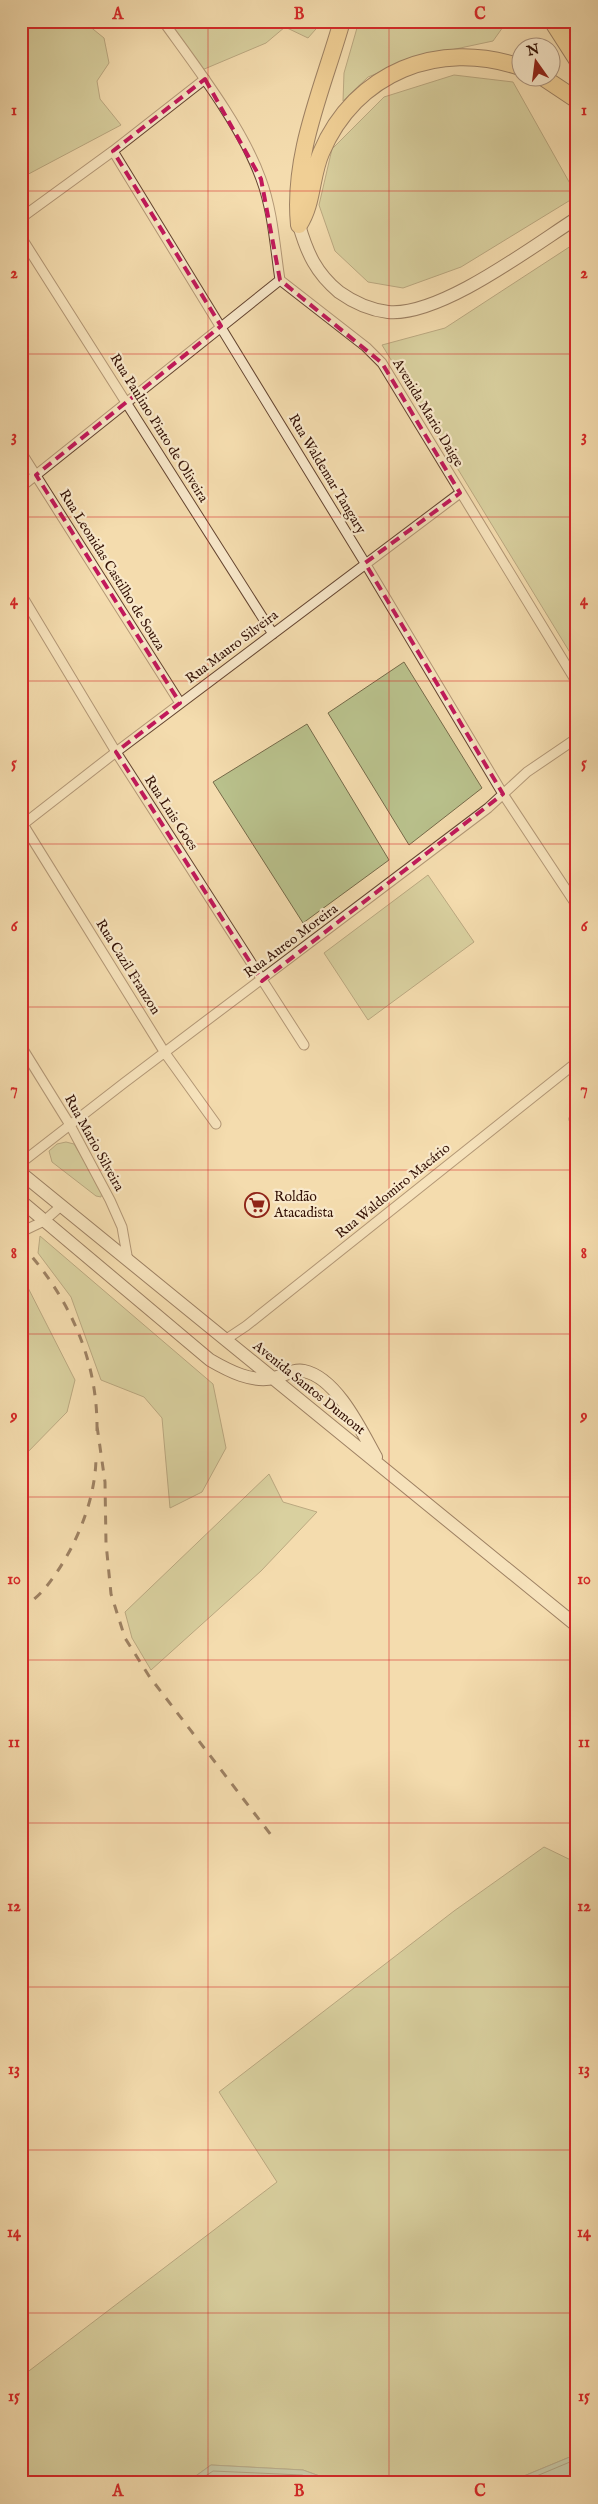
<svg xmlns="http://www.w3.org/2000/svg" width="598" height="2504" font-family="'IM FELL English',serif">
<style>
.green{fill:#b9c18c;stroke:#766a49}
.water{fill:#9cbcaa;stroke:#727868}
.lines{fill:none;stroke-linecap:round;stroke-linejoin:round}
.shore{stroke:#686758;stroke-width:1}
.minor-casing{stroke:#644430;stroke-width:11}
.secondary-casing{stroke:#341206;stroke-width:14}
.motorway-casing{stroke:#341206;stroke-width:18}
.minor{stroke:#f8e8ca;stroke-width:9}
.secondary{stroke:#f8e8ca;stroke-width:12}
.motorway{stroke:#eabe77;stroke-width:16}
.rail{stroke:#341206;stroke-width:3;stroke-dasharray:9 9;stroke-linecap:butt}
.marked{fill:none;stroke:#c2185b;stroke-width:4;stroke-dasharray:10 6;stroke-linejoin:round}
.grid{fill:none;stroke:#d62828;stroke-width:1;stroke-opacity:0.55}
.labels{text-anchor:middle;dominant-baseline:central;stroke-width:4.5;stroke-linejoin:round;paint-order:stroke}
.street-label{font-size:14px;fill:#341206;stroke:#f8e8ca}
.poi-label{font-size:14px;fill:#341206;stroke:#f8e8ca;text-anchor:start}
.neatline{fill:none;stroke:#d62828;stroke-width:2}
.grid-label{font-size:16px;text-anchor:middle;font-weight:bold;fill:#d62828}
</style>
<rect width="100%" height="100%" fill="#f4dcae"/>
<filter id="stains"><feTurbulence type="fractalNoise" baseFrequency=".004" numOctaves="4"/><feColorMatrix values="0 0 0 0 .2 0 0 0 0 .09 0 0 0 0 .02 0 0 0 .5 -.17"/></filter>
<radialGradient id="worn" r=".72"><stop offset=".6" stop-color="#630" stop-opacity="0"/><stop offset="1" stop-color="#630" stop-opacity=".3"/></radialGradient>
<!-- green -->
<path class="green" d="M32 21H83L104 38 109 63 97 81 100 99 121 125 21 178V29Z
M166 21H323L308 38 285 27 266 43 202 70Z
M359 21H499L503 27 493 41 418 57 368 77 343 101 344 73Z
M454 75 513 82 577 196 461 267 403 288 368 282 335 251 319 205 332 149 384 97Z
M577 242V664L382 345 445 328Z
M404 662 482 788 409 845 328 713Z
M307 724 389 860 303 923 213 782Z
M428 875 474 942 368 1020 324 953Z
M66 1142 74 1144 102 1191 101 1197 96 1196 52 1162 49 1151 57 1144Z
M40 1236 213 1384 226 1448 202 1492 170 1508 162 1418 144 1397 101 1380 71 1297 38 1253Z
M21 1274 75 1380 67 1412 21 1459Z
M269 1474 283 1502 317 1512 261 1571 151 1670 132 1638 125 1612Z
M544 1847 577 1863V2454L507 2483H339L303 2470 211 2465 186 2483H21V2377L277 2182 219 2092 454 1911Z"/>
<!-- water -->
<path class="water" d="M577 2454V2483H507Z
M211 2465 303 2470 339 2483H186Z"/>
<g class="lines">
<!-- shore -->
<path class="shore" d="M195 2483 213 2471 302 2475 324 2483
M206 2483 215 2477 304 2483
M520 2483 577 2459"/>
<defs>
<path id="minor" d="M163 21C196 67 242 126 261 179 273 211 275 247 280 280L366 347 382 363 577 683
M113 151 365 563 503 794 577 906
M21 218 113 151 205 79
M21 237 273 634
M21 452 180 703
M21 487 280 280
M21 594 116 752 304 1045
M21 821 165 1053 216 1124
M21 826 116 752 460 493
M21 1046 70 1125 110 1200 122 1227 128 1261
M574 1119 577 1123
M21 1163 124 1083 488 808 527 772 577 738
M21 1232 44 1221 61 1206
M225 1340 246 1326 577 1062"/>
<path id="secondary" d="M299 225C307 253 316 273 339 292 353 302 371 310 388 312 440 317 533 246 577 218
M21 1173 577 1626
M21 1201 210 1360C229 1371 252 1383 274 1378 284 1375 294 1369 304 1371 337 1378 361 1430 376 1457"/>
<path id="motorway" d="M552 21 577 60
M570 21 577 32
M544 78 577 100
M299 225C313 204 311 176 321 153 355 72 439 39 520 67
M299 225C292 155 323 88 342 21"/>
</defs>
<!-- minor casing -->
<use href="#minor" class="minor-casing"/>
<!-- secondary casing -->
<use href="#secondary" class="secondary-casing"/>
<!-- motorway casing -->
<use href="#motorway" class="motorway-casing"/>
<!-- minor -->
<use href="#minor" class="minor"/>
<!-- secondary -->
<use href="#secondary" class="secondary"/>
<!-- motorway -->
<use href="#motorway" class="motorway"/>
<!-- rail -->
<path class="rail" d="M21 1244C69 1297 98 1359 97 1431
M97 1426 105 1482 106 1543 111 1594 125 1638 149 1676 271 1835
M21 1611C29 1603 39 1596 46 1587 74 1552 95 1503 96 1459"/>
</g>
<!-- marked area -->
<path d="M0 0H598V2504H0ZM205 79 261 179 280 280 382 363 460 493 365 563 503 794 262 981 116 752 180 703 36 475 221 326 113 151Z" fill="#f4dcae" fill-opacity=".55" fill-rule="evenodd"/>
<path class="marked" d="M205 79 261 179 280 280 382 363 460 493 365 563 503 794 262 981 116 752 180 703 36 475 221 326 113 151Z"/>
<!-- grid -->
<path class="grid" d="M208 21V2483M389 21V2483M21 191H577M21 354H577M21 517H577M21 681H577M21 844H577M21 1007H577M21 1170H577M21 1334H577M21 1497H577M21 1660H577M21 1823H577M21 1987H577M21 2150H577M21 2313H577"/>
<!-- icons -->
<defs>
<symbol id="supermarket-ring" viewBox="-11 -11 22 22"><circle r="9.5" fill="#f8e8ca" stroke="#8f2418" stroke-width="1.5"/><path d="M-6-5.5h2.5l.6 2H6L4.5 2H-2.5L-4.4-4H-6ZM-1.5 3.2a1.3 1.3 0 1 0 .1 0ZM3 3.2a1.3 1.3 0 1 0 .1 0Z" fill="#8f2418"/></symbol>
</defs>
<g fill-rule="evenodd">
<use href="#supermarket-ring" x="243" y="1191" width="28" height="28"/>
</g>
<g class="labels">
<!-- street labels -->
<g class="street-label">
<text transform="translate(428 413) rotate(59)">Avenida Mario Daige</text>
<text transform="translate(159 428) rotate(58)">Rua Paulino Pinto de Oliveira</text>
<text transform="translate(327 474) rotate(59)">Rua Waldemar Tangary</text>
<text transform="translate(112 570) rotate(58)">Rua Leonidas Castilho de Souza</text>
<text transform="translate(232 647) rotate(-37)">Rua Mauro Silveira</text>
<text transform="translate(171 813) rotate(57)">Rua Luis Goes</text>
<text transform="translate(291 941) rotate(-37)">Rua Aureo Moreira</text>
<text transform="translate(128 967) rotate(58)">Rua Cazil Franzon</text>
<text transform="translate(94 1143) rotate(61)">Rua Mario Silveira</text>
<text transform="translate(393 1191) rotate(-39)">Rua Waldomiro Macário</text>
<text transform="translate(309 1388) rotate(39)">Avenida Santos Dumont</text>
</g>
<!-- poi labels -->
<g class="poi-label">
<text x="274" y="1197">Roldão<tspan x="274" dy="16">Atacadista</tspan></text>
</g>
</g>
<!-- margin -->
<rect width="598" height="2504" fill="none" stroke="#f4dcae" stroke-width="55"/>
<!-- north arrow -->
<g transform="translate(536 62) rotate(346)"><circle r="24" fill="#f8e8ca" stroke="#aa927c"/>
<path d="M0-4L9 19L0 12L-9 19Z" fill="#8f2418"/>
<text y="-8" font-size="14" font-weight="bold" text-anchor="middle" fill="#341206">N</text>
</g>
<rect x="28" y="28" width="542" height="2448" class="neatline"/>
<g class="grid-label">
<text x="118" y="19">A</text>
<text x="299" y="19">B</text>
<text x="480" y="19">C</text>
<text x="14" y="115">1</text>
<text x="584" y="115">1</text>
<text x="14" y="278">2</text>
<text x="584" y="278">2</text>
<text x="14" y="441">3</text>
<text x="584" y="441">3</text>
<text x="14" y="605">4</text>
<text x="584" y="605">4</text>
<text x="14" y="768">5</text>
<text x="584" y="768">5</text>
<text x="14" y="931">6</text>
<text x="584" y="931">6</text>
<text x="14" y="1094">7</text>
<text x="584" y="1094">7</text>
<text x="14" y="1258">8</text>
<text x="584" y="1258">8</text>
<text x="14" y="1421">9</text>
<text x="584" y="1421">9</text>
<text x="14" y="1584">10</text>
<text x="584" y="1584">10</text>
<text x="14" y="1747">11</text>
<text x="584" y="1747">11</text>
<text x="14" y="1911">12</text>
<text x="584" y="1911">12</text>
<text x="14" y="2074">13</text>
<text x="584" y="2074">13</text>
<text x="14" y="2237">14</text>
<text x="584" y="2237">14</text>
<text x="14" y="2401">15</text>
<text x="584" y="2401">15</text>
<text x="118" y="2496">A</text>
<text x="299" y="2496">B</text>
<text x="480" y="2496">C</text>
</g>
<rect width="100%" height="100%" filter="url(#stains)"/>
<rect width="100%" height="100%" fill="url(#worn)"/>
</svg>
